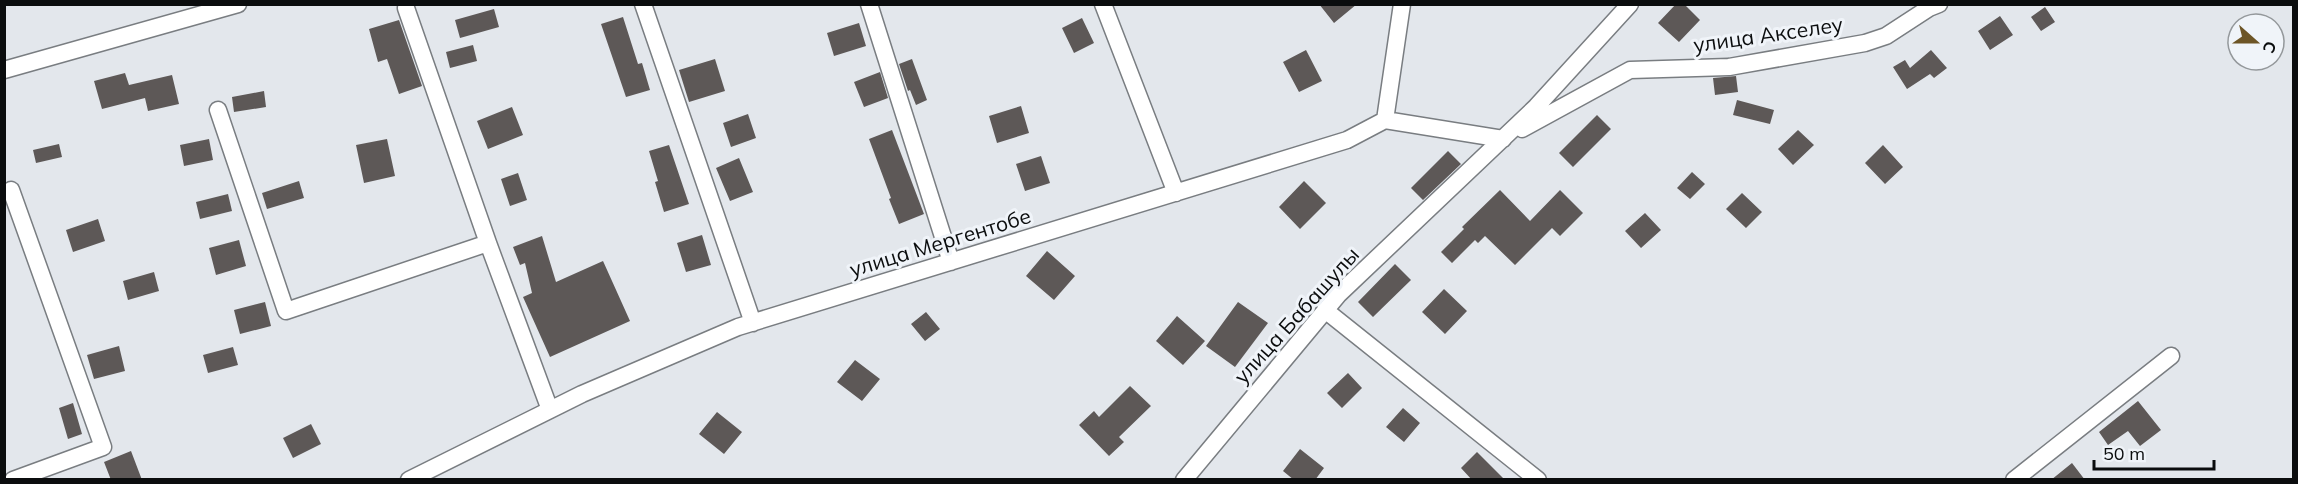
<svg xmlns="http://www.w3.org/2000/svg" width="2298" height="484" font-family="Mulish,sans-serif">
<style>
.building{fill:#5d5857}
.lines{fill:none;stroke-linecap:round;stroke-linejoin:round}
.minor-casing{stroke:#797d81;stroke-width:19}
.minor{stroke:#fff;stroke-width:16}
.labels{text-anchor:middle;dominant-baseline:central;stroke-width:6;stroke-linejoin:round;paint-order:stroke}
.street-label{font-size:21px;fill:#0b0d0e;stroke:#f0f4f9}
</style>
<rect width="100%" height="100%" fill="#e3e7ec"/>
<!-- building -->
<path class="building" d="M1319 4H1357L1334 23Z
M1676 4H1684L1700 20 1679 42 1658 23Z
M2045 7 2055 22 2041 31 2031 17Z
M494 9 499 27 460 38 455 20Z
M2000 16 2013 35 1990 50 1978 31Z
M623 17 638 64 642 63 650 90 626 97 601 24Z
M1082 18 1094 43 1074 53 1062 28Z
M399 20 422 86 399 94 387 59 378 62 369 29Z
M859 23 866 46 834 56 827 33Z
M473 45 477 61 450 68 446 52Z
M1306 50 1322 81 1299 92 1283 62Z
M1931 50 1947 68 1934 78 1930 74 1907 89 1893 67 1905 60 1910 68Z
M715 59 725 91 689 102 679 70Z
M912 59 927 100 916 105 910 90 908 91 899 64Z
M880 72 888 98 864 107 854 82Z
M125 73 129 85 172 75 179 104 148 111 145 98 102 109 94 81Z
M1736 76 1738 92 1715 95 1713 78Z
M264 91 266 107 234 112 232 97Z
M1737 100 1774 110 1770 124 1733 115Z
M1021 106 1029 133 997 143 989 116Z
M512 107 523 135 488 149 477 121Z
M748 114 756 138 731 147 723 123Z
M1597 115 1611 129 1573 167 1559 153Z
M892 130 924 214 899 224 889 199 891 198 869 139Z
M1798 130 1814 145 1793 165 1778 149Z
M209 139 213 160 184 166 180 145Z
M387 139 395 176 364 183 356 145Z
M59 144 62 157 36 163 33 150Z
M669 145 689 204 664 212 655 182 658 181 649 151Z
M1883 145 1903 167 1885 184 1865 163Z
M1448 151 1461 164 1423 200 1411 188Z
M1041 156 1050 183 1025 191 1016 164Z
M739 158 753 192 730 201 716 168Z
M1692 172 1705 184 1690 199 1677 188Z
M518 173 527 200 510 206 501 179Z
M299 181 304 198 267 209 262 193Z
M1304 181 1326 203 1300 229 1279 207Z
M1500 190 1530 221 1560 190 1583 213 1560 236 1552 228 1515 265 1485 236 1478 243 1475 240 1452 263 1441 252 1464 229 1462 227Z
M1742 193 1762 212 1746 228 1726 209Z
M228 194 232 211 200 219 196 202Z
M1645 213 1661 230 1641 248 1625 231Z
M98 219 105 241 73 252 66 230Z
M702 235 711 265 686 272 677 243Z
M542 236 556 282 603 261 630 321 550 357 523 297 532 293 525 263 520 265 513 247Z
M239 240 246 266 216 275 209 248Z
M1047 251 1075 276 1054 300 1026 276Z
M1395 264 1411 280 1373 317 1358 302Z
M154 272 159 291 128 300 123 281Z
M1444 289 1467 311 1445 334 1422 312Z
M265 302 271 326 240 334 234 310Z
M1238 302 1268 323 1235 367 1206 346Z
M926 312 940 329 925 341 911 324Z
M1177 316 1205 341 1183 365 1156 341Z
M119 346 125 371 94 379 87 355Z
M233 347 238 365 208 373 203 355Z
M855 360 880 379 862 401 837 382Z
M1348 373 1362 388 1342 408 1327 393Z
M1130 386 1151 406 1119 437 1124 442 1109 456 1079 425 1094 411 1099 417Z
M2138 401 2161 430 2140 446 2128 431 2108 445 2099 432Z
M73 403 82 434 68 439 59 408Z
M1403 408 1420 423 1404 442 1386 427Z
M717 412 742 432 724 454 699 434Z
M311 424 321 444 293 458 283 438Z
M1300 449 1324 468 1315 480H1294L1283 471Z
M131 451 142 480H111L104 462Z
M1477 452 1505 480H1472L1461 468Z
M2072 463 2085 480H2051Z"/>
<g class="lines">
<defs>
<path id="minor" d="M643 4 753 323
M869 4 951 262
M1103 4 1176 193
M406 8 488 243 550 410
M4 70 238 4
M218 110 286 311 488 243
M1385 120 1402 4
M1522 129 1630 70 1729 67 1865 43 1886 36 1929 8 1939 4
M11 190 103 447 13 480
M1325 310 1538 480
M409 480 582 394 738 327 1347 140 1385 120 1503 139
M1184 480 1339 294 1536 107 1630 4
M2014 480 2171 356"/>
</defs>
<!-- minor casing -->
<use href="#minor" class="minor-casing"/>
<!-- minor -->
<use href="#minor" class="minor"/>
</g>
<g class="labels">
<!-- street labels -->
<g class="street-label">
<text transform="translate(1768 34) rotate(-8)">улица Акселеу</text>
<text transform="translate(940 242) rotate(-17)">улица Мергентобе</text>
<text transform="translate(1296 315) rotate(-48)">улица Бабашулы</text>
</g>
</g>
<!-- border -->
<rect width="2298" height="484" fill="none" stroke="#0b0d0e" stroke-width="12"/>
<!-- north arrow -->
<g transform="translate(2256 42) rotate(111)"><circle r="28" fill="#f0f4f9" stroke="#94989b" stroke-width="1.5"/>
<path d="M0-4.5L10 22L0 15L-10 22Z" fill="#6d5526"/>
<text y="-9" font-size="16" font-weight="bold" text-anchor="middle" fill="#0b0d0e">С</text>
</g>
<!-- scale -->
<path d="M2094 460v9h120v-9" fill="none" stroke="#0b0d0e" stroke-width="3"/>
<text x="2103" y="460" font-size="18" fill="#0b0d0e" stroke="#f0f4f9" stroke-width="4.5" paint-order="stroke">50 m</text>
</svg>
